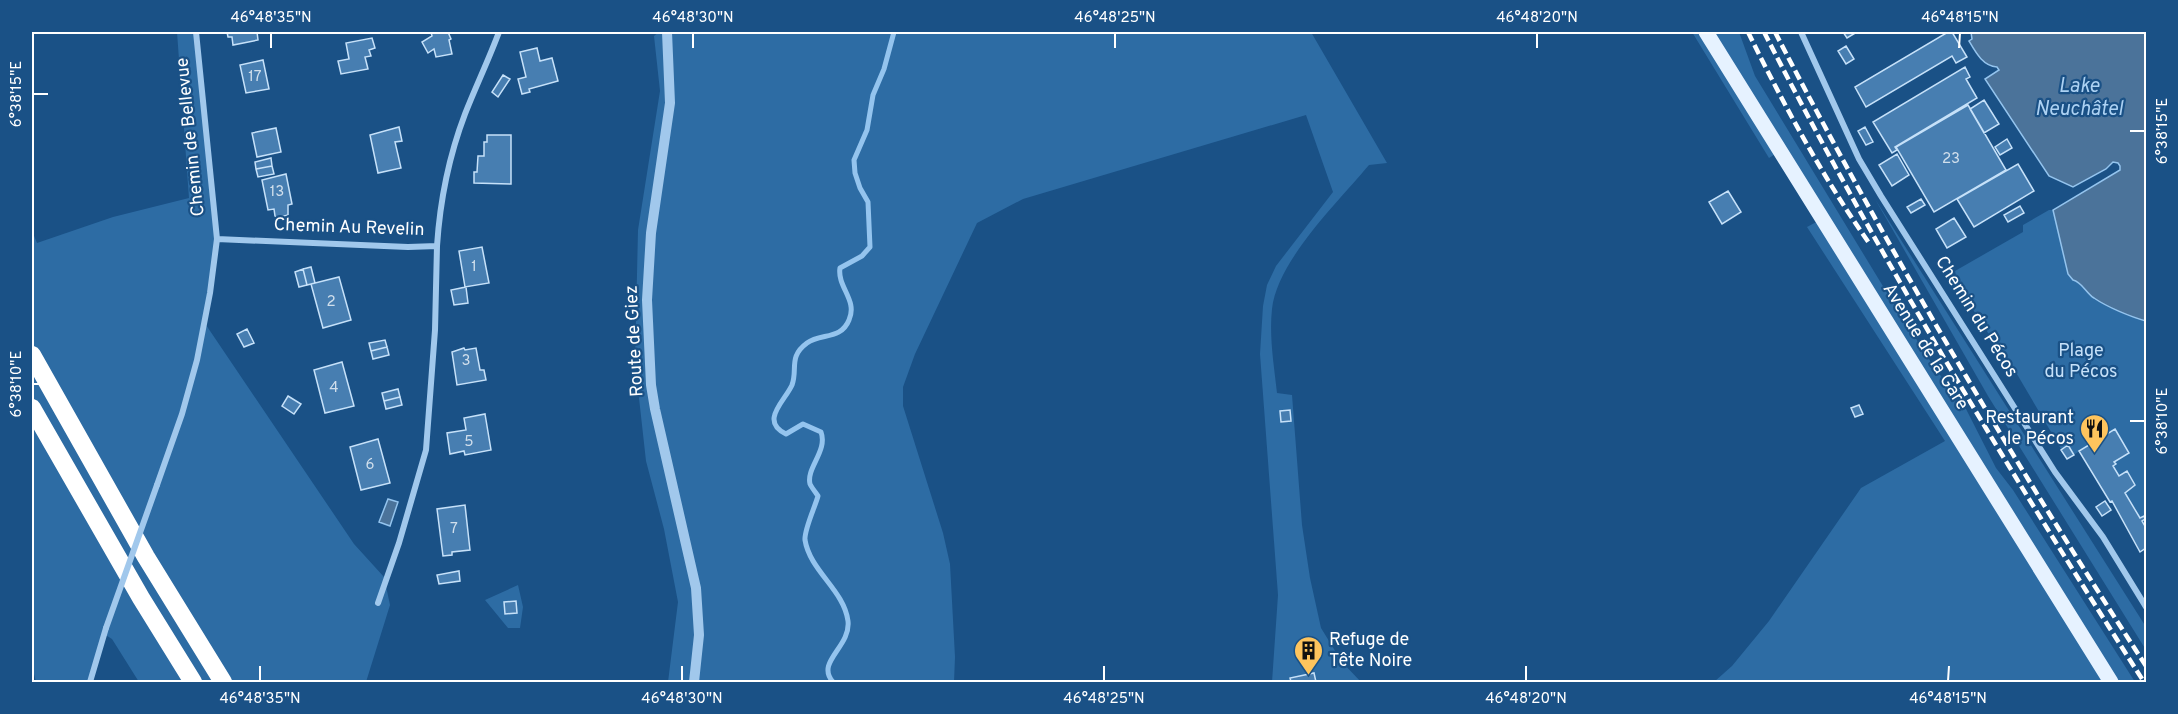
<svg xmlns="http://www.w3.org/2000/svg" width="2178" height="714" font-family="Overpass,sans-serif">
<style>
.green{fill:#2d6ca4}
.water{fill:#4b739a;stroke:#94c4ee;stroke-width:1.5}
.lines{fill:none;stroke-linecap:round;stroke-linejoin:round}
.stream{stroke:#94c4ee;stroke-width:5}
.building{fill:#477eb1;stroke:#c6e1f9;stroke-width:1.5}
.minor{stroke:#a1c8ec;stroke-width:6}
.tertiary{stroke:#a1c8ec;stroke-width:10}
.primary{stroke:#e6f2ff;stroke-width:15}
.motorway{stroke:#fff;stroke-width:18}
.rail{stroke:#fff;stroke-width:4.5;stroke-dasharray:10 4.5;stroke-linecap:butt}
.minor-bridge{stroke:#a1c8ec;stroke-width:6}
.ticks{fill:none;stroke:#fff;stroke-width:2}
.labels{text-anchor:middle;dominant-baseline:central;stroke-width:4.5;stroke-linejoin:round;paint-order:stroke}
.number-label{font-size:15px;fill:#d1dfec}
.street-label{font-size:18px;fill:#fff;stroke:#1a5186}
.park-label{font-size:18px;fill:#c6e1f9;stroke:#1a5186}
.poi-label{font-size:18px;fill:#fff;stroke:#1a5186;text-anchor:end}
.water-label{font-size:20px;font-style:italic;fill:#add2f3;stroke:#1a5186}
.neatline{fill:none;stroke:#fff;stroke-width:2}
.ticks-label{font-size:15px;text-anchor:middle;fill:#fff}
</style>
<rect width="100%" height="100%" fill="#1a5186"/>
<!-- green -->
<path class="green" d="M177 32H196L217 239 204 322 354 544 384 577 390 605 366 682H139L112 639 104 634 90 682H36L32 666V231L37 243 113 217 189 198Z
M659 32H1311L1387 163 1369 165C1338 202 1277 261 1272 309 1269 337 1274 365 1277 393L1292 395 1302 525 1310 578 1321 628 1342 662 1361 682H1272L1278 595 1260 354 1263 306 1267 285 1276 266 1333 192 1306 115 1023 199 977 223 915 354 903 387V406L943 533 950 564 955 657 954 682H668L678 602 664 529 646 461 635 362 638 230 660 91 654 36Z
M1692 32H1739L1755 76 1892 301 1934 367 1966 409 1996 468 2013 490 2135 682H1714L1732 666 1769 621 1861 488 1945 441 1807 227 1822 219 1780 151 1769 158Z
M1875 199 2146 627V650L1988 396Z
M2049 210H2053L2068 274 2094 298 2126 315 2146 321V528L2142 521 2145 519 2144 516 2140 518 2125 493 2135 485 2127 472 2119 476 2113 466 2116 464 2114 462 2129 452 2115 429 2067 459 2011 364 2003 356 1959 288 1955 271 2023 232V225Z
M518 585 523 607 520 628H508L485 600Z"/>
<!-- water -->
<path class="water" d="M1971 32H2146V321C2131 317 2107 307 2094 298 2086 293 2082 282 2073 280L2068 274 2053 210 2120 170V166L2118 163 2113 162 2106 169 2073 187 2049 176 1985 79 1999 70 1997 67C1983 66 1976 53 1969 41L1972 39Z
M388 499 398 502 390 526 379 522Z"/>
<g class="lines">
<!-- stream -->
<path class="stream" d="M833 682C815 662 851 647 848 621 844 590 810 571 805 540 804 530 815 507 818 496 816 493 812 488 810 484 806 468 828 451 821 432L803 424 786 434C759 421 785 401 792 385 798 369 788 357 807 343 821 333 841 340 849 320 858 300 837 287 840 268L862 256 870 247 868 202 860 188 855 173 854 160 867 130 873 95 884 69 894 32"/>
</g>
<!-- building -->
<path class="building" d="M227 32H257L258 40 233 45 232 37H228Z
M431 32H451H448L451 39 449 40 452 54 436 57 434 49 428 53 422 42 432 36Z
M1843 32H1857L1847 38Z
M1948 32H1952L1967 57 1956 63 1952 56 1866 107 1855 87Z
M372 38 375 48 369 50 371 56 365 57 368 69 341 74 338 61 349 59 346 43Z
M1846 46 1854 59 1846 64 1838 51Z
M537 48 540 61 552 58 558 81 529 89 530 92 522 94 518 79 526 77 520 52Z
M263 60 269 89 246 93 240 65Z
M1965 67 1970 77 1966 79 1977 98 1895 147 1897 150 1892 153 1873 122Z
M503 75 510 79 498 97 492 92Z
M1984 100 1999 124 1984 133 1970 109Z
M1968 105 2006 170 1934 212 1896 147Z
M399 127 402 141 395 142 401 168 378 173 370 135Z
M1865 127 1873 142 1866 145 1858 131Z
M276 128 281 152 257 157 252 133Z
M487 135H511V184L474 183V172H477L478 156H484V142H487Z
M2007 139 2012 148 2000 155 1995 147Z
M1897 154 1909 175 1892 186 1879 165Z
M271 158 272 166 256 169 255 162Z
M2018 164 2034 191 1974 227 1957 199Z
M272 166 274 174 258 177 256 169Z
M286 174 292 204 288 205V215L277 218 275 216 274 209 268 210 262 180Z
M1728 191 1741 212 1722 224 1709 202Z
M1921 199 1925 205 1911 213 1907 207Z
M2020 206 2024 213 2008 222 2004 215Z
M1954 218 1966 237 1947 248 1936 229Z
M482 247 489 283 465 287 459 251Z
M311 267 315 283 307 285 303 269Z
M303 269 307 285 299 287 295 272Z
M339 277 351 320 323 328 311 284Z
M466 287 468 303 454 305 451 290Z
M247 329 254 343 244 347 237 334Z
M385 340 387 347 371 351 369 343Z
M387 347 389 355 373 359 371 351Z
M464 348 465 350 476 348 480 370H484L486 380 457 385 452 352Z
M342 362 354 406 325 413 314 370Z
M398 389 400 397 384 401 382 393Z
M288 396 301 404 294 414 282 406Z
M400 397 402 405 386 409 384 401Z
M1859 405 1863 414 1855 417 1851 408Z
M1290 410 1291 421 1281 422 1280 411Z
M485 414 491 450 465 455 464 451 450 454 447 433 466 430 464 418Z
M2115 429 2129 453 2114 462 2116 464 2113 466 2119 476 2127 471 2135 485 2125 493 2140 518 2144 516 2145 519 2142 521 2146 528V550V548L2140 552 2112 501 2110 502 2079 451Z
M378 439 390 483 361 490 350 447Z
M2068 445 2074 455 2067 459 2061 450Z
M2105 501 2111 510 2102 516 2096 507Z
M465 505 470 550 452 552V555L443 556 437 509Z
M459 571 460 581 439 584 437 575Z
M516 601 517 613 505 614 504 602Z
M1314 673 1316 682H1291L1290 678Z"/>
<g class="lines">
<!-- minor -->
<path class="minor" d="M1801 32 1859 159 1881 196 2055 472 2103 537 2146 607
M217 239 408 247 437 246C440 201 449 156 465 114 476 86 489 59 499 32
M157 485 182 414 197 360 210 293 217 239 196 32
M378 603 399 543 426 450 435 330 437 246
M90 682 106 628"/>
<!-- tertiary -->
<path class="tertiary" d="M667 32 670 103 651 233 647 300 651 385 655 409 696 588 699 635 694 682"/>
<!-- primary -->
<path class="primary" d="M1706 32 2111 682"/>
<!-- motorway -->
<path class="motorway" d="M32 355 146 557 223 682
M32 408 141 598 193 682"/>
<!-- rail -->
<path class="rail" d="M1748 32C1784 105 1822 176 1869 243
M1764 32C1878 255 2009 471 2144 682
M1775 32C1887 249 2013 461 2146 666"/>
<!-- minor-bridge -->
<path class="minor-bridge" d="M106 628 157 485"/>
</g>
<!-- ticks -->
<path class="ticks" d="M271 48V33M693 48V33M1115 48V33M1537 48V33M1959 48 1960 33M33 94H48M2130 131H2145M33 384H48M2130 421H2145M260 681V666M682 681V666M1104 681V666M1526 681V666M1948 681 1949 666"/>
<!-- icons -->
<defs>
<symbol id="restaurant-pin" viewBox="-11 -11 22 30"><path d="M0 17L-7.5 6A9.5 9.5 0 1 1 7.5 6Z" fill="#fec45d" stroke="#1a5186"/><path d="M-5-6h1v4h1v-4h1v4h1v-4h1v5L-1.5 .5V6h-2V.5L-5-1ZM5-6V6H3V1.5H1.5Q1.5-4 5-6Z" fill="#111"/></symbol>
<symbol id="building-pin" viewBox="-11 -11 22 30"><path d="M0 17L-7.5 6A9.5 9.5 0 1 1 7.5 6Z" fill="#fec45d" stroke="#1a5186"/><path d="M-4-6H4V6H1V3H-1V6H-4ZM-2.5-4.3h1.7v1.8h-1.7ZM.8-4.3h1.7v1.8H.8ZM-2.5-1h1.7V.8h-1.7ZM.8-1h1.7V.8H.8Z" fill="#111"/></symbol>
</defs>
<g fill-rule="evenodd">
<use href="#restaurant-pin" x="2078" y="412" width="33" height="45"/>
<use href="#building-pin" x="1292" y="634" width="33" height="45"/>
</g>
<g class="labels">
<!-- number labels -->
<g class="number-label">
<text x="255" y="77">17</text>
<text x="1951" y="159">23</text>
<text x="277" y="192">13</text>
<text x="474" y="267">1</text>
<text x="331" y="302">2</text>
<text x="466" y="361">3</text>
<text x="334" y="388">4</text>
<text x="469" y="442">5</text>
<text x="370" y="465">6</text>
<text x="454" y="529">7</text>
</g>
<!-- street labels -->
<g class="street-label">
<text transform="translate(191 137) rotate(-96)">Chemin de Bellevue</text>
<text transform="translate(349 228) rotate(2)">Chemin Au Revelin</text>
<text transform="translate(1976 317) rotate(58)">Chemin du Pécos</text>
<text transform="translate(635 341) rotate(-93)">Route de Giez</text>
<text transform="translate(1925 347) rotate(58)">Avenue de la Gare</text>
</g>
<!-- park labels -->
<g class="park-label">
<text x="2081" y="351">Plage<tspan x="2081" dy="21">du Pécos</tspan></text>
</g>
<!-- poi labels -->
<g class="poi-label">
<text x="2074" y="418">Restaurant<tspan x="2074" dy="21">le Pécos</tspan></text>
<text x="1329" y="640" text-anchor="start">Refuge de<tspan x="1329" dy="21">Tête Noire</tspan></text>
</g>
<!-- water labels -->
<g class="water-label">
<text x="2079" y="87">Lake<tspan x="2079" dy="23">Neuchâtel</tspan></text>
</g>
</g>
<!-- border -->
<rect width="2178" height="714" fill="none" stroke="#1a5186" stroke-width="66"/>
<rect x="33" y="33" width="2112" height="648" class="neatline"/>
<g class="ticks-label">
<text x="271" y="22">46°48'35"N</text>
<text x="693" y="22">46°48'30"N</text>
<text x="1115" y="22">46°48'25"N</text>
<text x="1537" y="22">46°48'20"N</text>
<text x="1960" y="22">46°48'15"N</text>
<text transform="translate(16 94) rotate(-90)" y="5">6°38'15"E</text>
<text transform="translate(2162 131) rotate(-90)" y="5">6°38'15"E</text>
<text transform="translate(16 384) rotate(-90)" y="5">6°38'10"E</text>
<text transform="translate(2162 421) rotate(-90)" y="5">6°38'10"E</text>
<text x="260" y="703">46°48'35"N</text>
<text x="682" y="703">46°48'30"N</text>
<text x="1104" y="703">46°48'25"N</text>
<text x="1526" y="703">46°48'20"N</text>
<text x="1948" y="703">46°48'15"N</text>
</g>
</svg>
